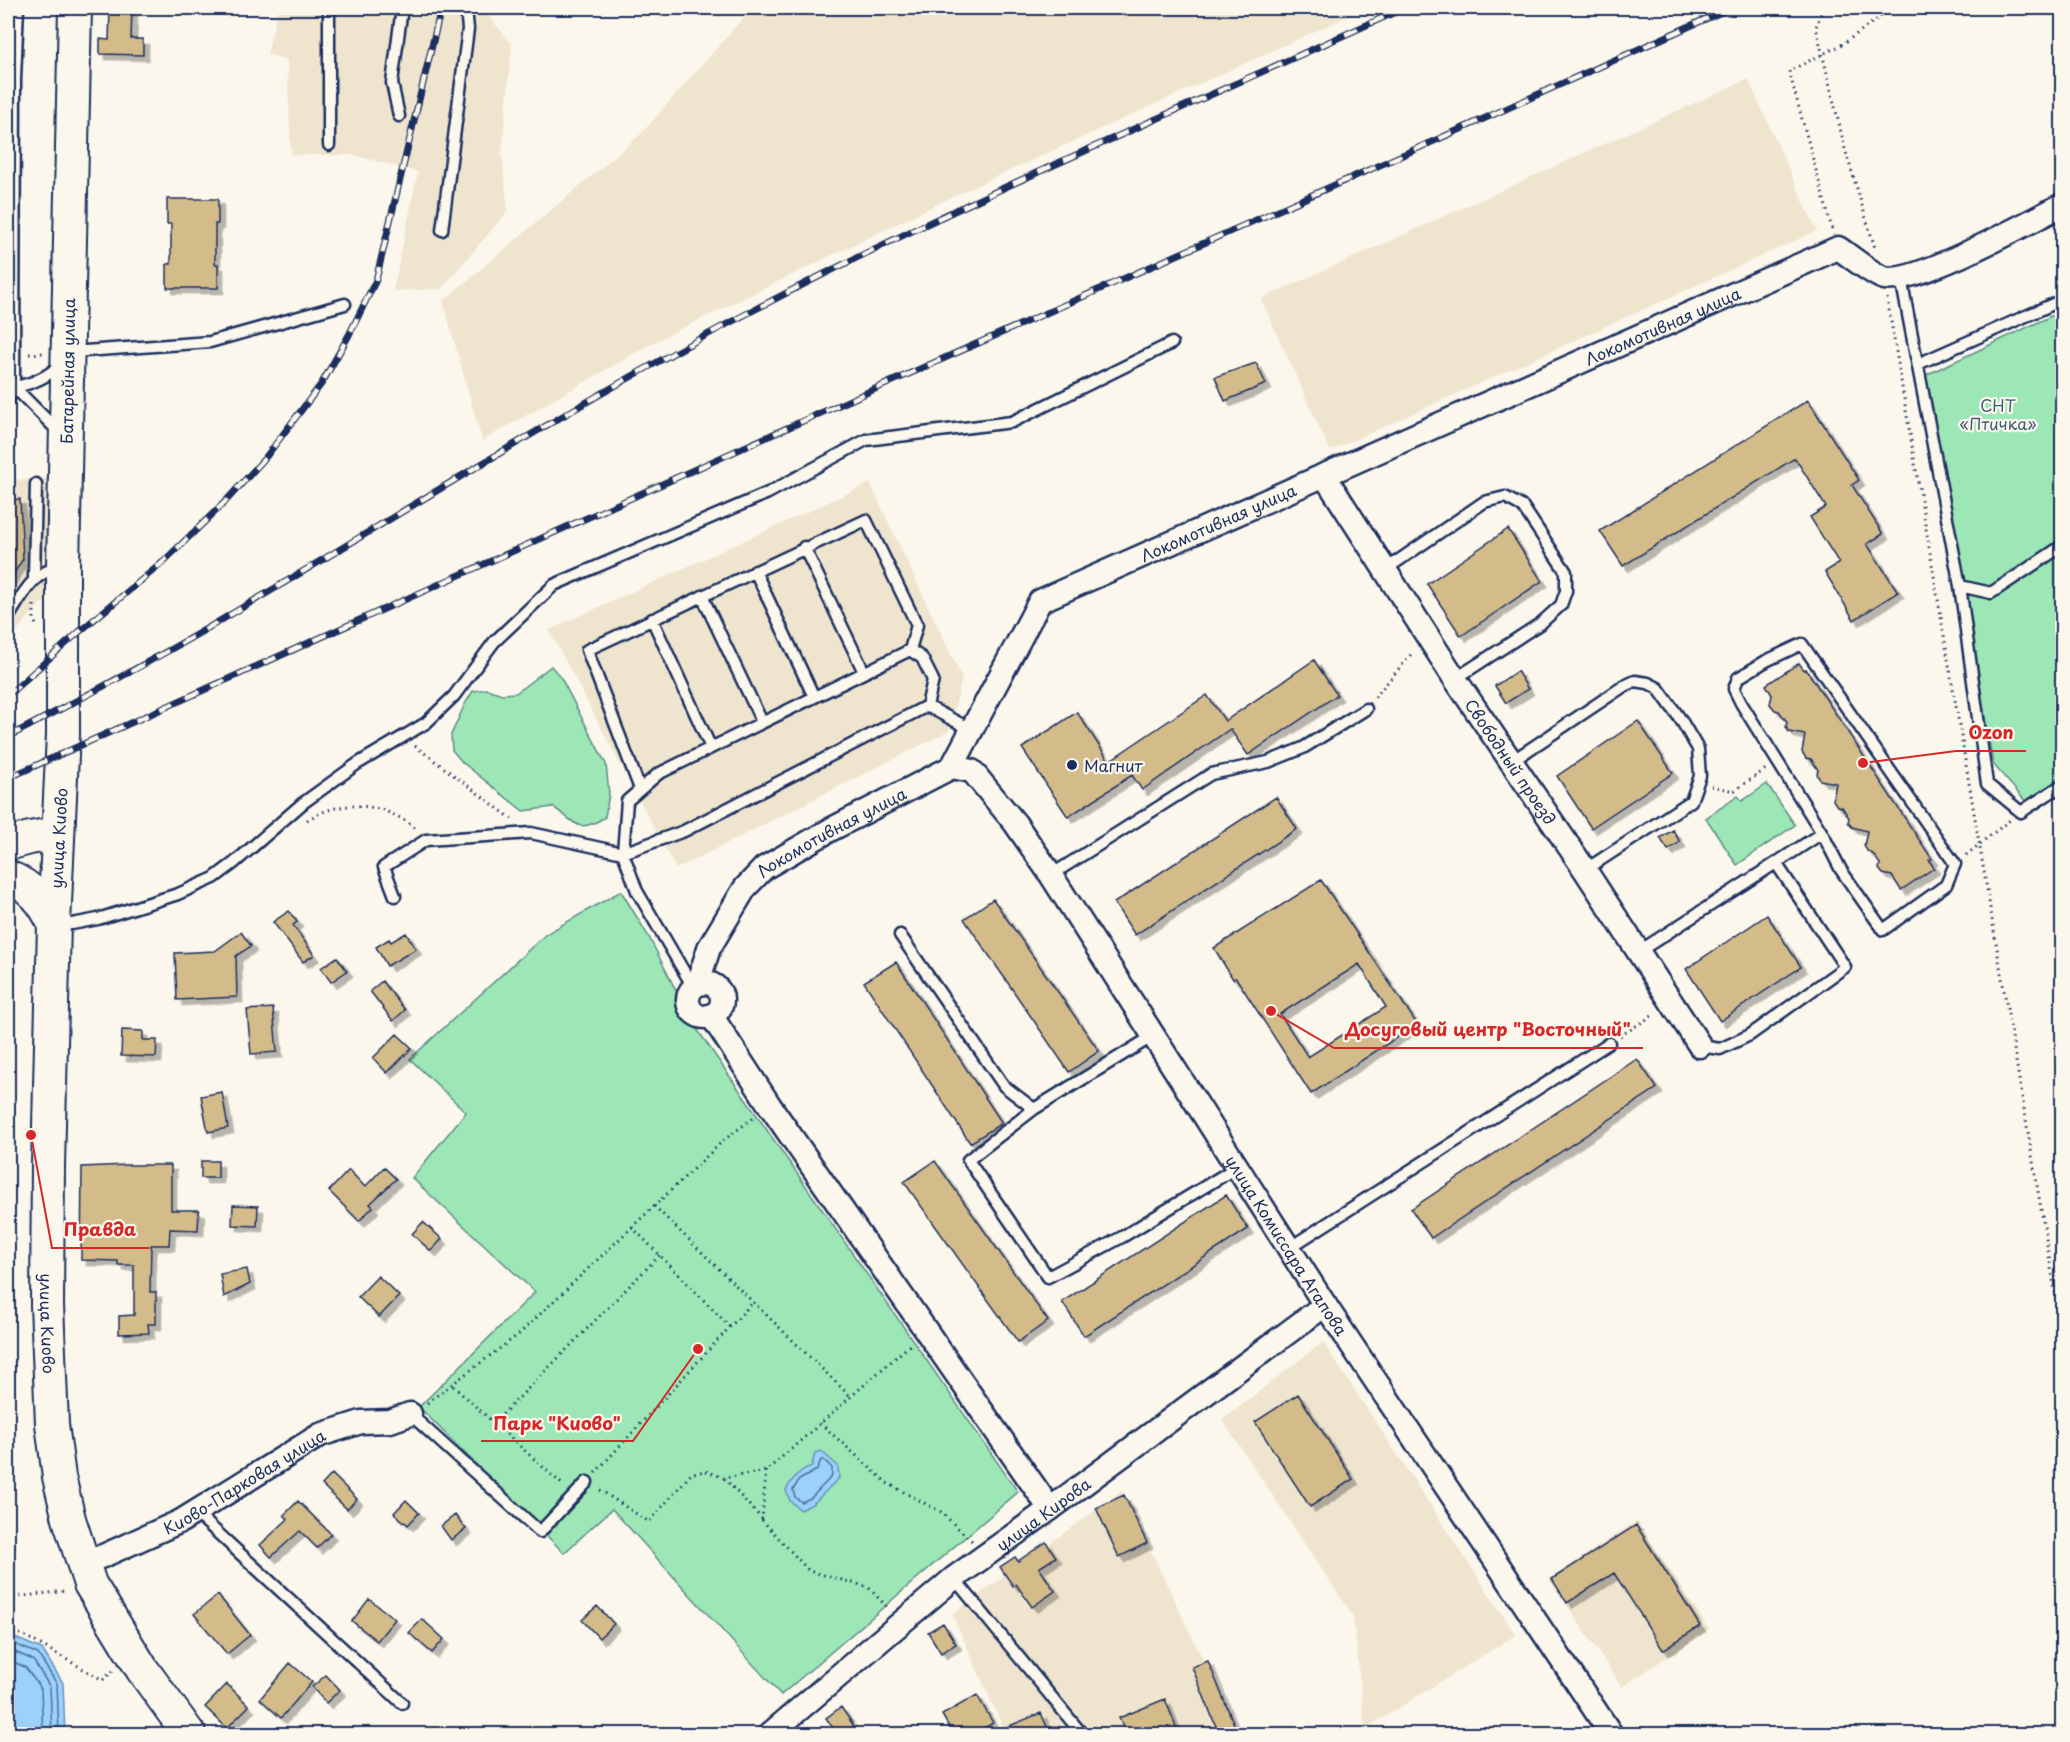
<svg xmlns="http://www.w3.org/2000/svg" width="2070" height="1742" font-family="'Playpen Sans',sans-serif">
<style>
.built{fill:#efe5cf}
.green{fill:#9de7b6;stroke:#5c8b8a;stroke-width:1.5}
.water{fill:#9bd1fa;stroke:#6890bc;stroke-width:1.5}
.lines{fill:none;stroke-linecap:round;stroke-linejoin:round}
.shore{stroke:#4e709c;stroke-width:1.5}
.building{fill:#d4bb8a;stroke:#1b2f5e;stroke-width:1.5;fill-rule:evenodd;filter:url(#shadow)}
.lane-casing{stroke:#1b2f5e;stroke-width:15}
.street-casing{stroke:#1b2f5e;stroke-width:27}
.secondary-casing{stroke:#1b2f5e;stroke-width:36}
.path{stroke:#1b2f5e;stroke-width:3;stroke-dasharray:1.5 4.5;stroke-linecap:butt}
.lane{stroke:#fbf7ec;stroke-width:10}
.street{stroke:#fbf7ec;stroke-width:22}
.secondary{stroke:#fbf7ec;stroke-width:32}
.rail-casing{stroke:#1b2f5e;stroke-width:7}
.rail{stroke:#fbf7ec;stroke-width:4.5;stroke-dasharray:14;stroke-linecap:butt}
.poi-dot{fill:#1b2f5e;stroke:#fbf7ec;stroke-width:2}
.labels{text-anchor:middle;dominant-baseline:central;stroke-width:4.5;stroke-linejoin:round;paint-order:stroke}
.street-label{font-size:16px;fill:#1b2f5e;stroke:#fbf7ec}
.park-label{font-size:16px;fill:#3c5d74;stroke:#fbf7ec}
.poi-label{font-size:16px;fill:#1b2f5e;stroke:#fbf7ec;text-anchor:start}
.leader{fill:none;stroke:#d62828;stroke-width:2}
.callout-dot{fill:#d62828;stroke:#fbf7ec;stroke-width:2}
.callout-label{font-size:18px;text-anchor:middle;font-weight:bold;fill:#d62828;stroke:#fbf7ec;stroke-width:4.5;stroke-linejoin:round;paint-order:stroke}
</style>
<defs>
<filter id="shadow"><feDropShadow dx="5.5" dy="5.5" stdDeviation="0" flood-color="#0004"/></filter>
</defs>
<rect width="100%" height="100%" fill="#fbf7ec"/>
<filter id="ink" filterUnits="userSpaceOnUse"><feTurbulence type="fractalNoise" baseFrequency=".0167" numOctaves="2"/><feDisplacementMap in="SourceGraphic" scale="12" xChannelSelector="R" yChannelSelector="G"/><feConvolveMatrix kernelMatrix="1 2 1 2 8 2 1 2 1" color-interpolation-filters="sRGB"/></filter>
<g filter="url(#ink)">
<!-- built -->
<path class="built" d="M278 8H485L491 19 512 44 502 155 508 211 441 289 393 291 418 172 353 155H291L287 60 267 54Z
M752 8H1366L960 193 660 339 482 441 443 301 640 135Z
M1748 79 1817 231 1330 451 1261 299Z
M48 479 52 603H41L8 641V480Z
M870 483 962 678 949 731 676 869 549 630Z
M1323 1342 1516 1635 1365 1729 1353 1616 1222 1420Z
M1122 1491 1233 1722 1236 1734H1006L952 1614Z
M1637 1521 1709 1629 1622 1687 1549 1579Z"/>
<!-- green -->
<path class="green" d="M2062 311V779L2027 803 1993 764 1926 375Z
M551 666 561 678 606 764 609 794 605 817C577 835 576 822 553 807L523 811 462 762 452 750 451 735 465 704 473 691 487 689 502 694 516 693Z
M1767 784 1795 825 1737 865 1706 818 1738 796 1742 801Z
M621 891 649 937 692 1022 1018 1492 781 1695 612 1509 564 1553 419 1407 535 1292 412 1178 466 1112 410 1059 546 934Z"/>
<!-- water -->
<path class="water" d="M821 1451 838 1466 839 1478 814 1503 801 1510 790 1501 786 1490C793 1478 799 1470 812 1466L815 1453Z
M8 1635 42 1649 63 1683 65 1734H8Z"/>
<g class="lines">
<!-- shore -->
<path class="shore" d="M821 1460H824L832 1468V1476L811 1498 801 1502 795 1497 793 1490 799 1480 817 1470Z
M8 1641 38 1654 57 1684 59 1734
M8 1649 33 1660 50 1687 52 1734
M8 1659 26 1668 41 1689 43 1734"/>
</g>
<!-- building -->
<path class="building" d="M110 8H132L131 39H143V55L100 54V39L109 40Z
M167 199H218V224H215V264H218V288H167V264H171V224H167Z
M1256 363 1266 384 1225 401 1215 377Z
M1808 400 1859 480 1852 485 1883 534 1867 544 1898 592 1854 620 1825 572 1839 563 1810 517 1826 507 1795 458 1623 566 1600 531Z
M20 499 23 559 8 582V500Z
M1508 529 1542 581 1461 636 1427 584Z
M1314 660 1337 695 1248 755 1230 729 1142 790 1132 775 1068 817 1022 748 1077 712 1109 761 1207 695 1225 721Z
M1799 663 1804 670 1806 669 1932 859 1929 860 1934 868 1901 890 1892 876 1883 874 1879 869 1880 864 1873 854 1868 852 1864 846 1867 831 1852 827 1848 822 1849 818 1842 807 1837 806 1833 800 1836 783 1820 780 1817 774 1818 770 1811 759 1806 758 1802 752 1805 735 1789 732 1786 727 1787 722 1779 711 1775 710 1770 704 1772 695 1766 685Z
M1517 671 1528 689 1506 703 1495 686Z
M1638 721 1673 773 1591 828 1557 776Z
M1276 797 1297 829 1135 935 1114 903Z
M1673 830 1680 842 1668 850 1660 838Z
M1321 880 1417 1024 1311 1094 1236 978 1233 979 1214 948ZM1359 964 1386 1007 1308 1057 1280 1014Z
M993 899 1099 1051 1069 1072 964 919Z
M289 911 297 922 293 925 314 955 303 962 273 922Z
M1767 915 1801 967 1720 1021 1686 969Z
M241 932 251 946 236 956 237 997 177 1000 175 953 215 951Z
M406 933 416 949 387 966 376 947 389 939 391 942Z
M337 957 347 971 331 982 321 968Z
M896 962 1002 1123 970 1143 864 982Z
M382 981 405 1010 393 1021 370 991Z
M273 1008 277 1052 251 1054 247 1010Z
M122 1030 143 1031V1040H157L156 1057 121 1056Z
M397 1034 412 1048 387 1073 373 1058Z
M1637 1059 1657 1088 1431 1238 1411 1209Z
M222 1092 228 1128 208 1132 201 1096Z
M201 1161H218V1178H201Z
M935 1161 1048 1321 1018 1342 904 1182Z
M127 1165H171V1210H199L198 1230 170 1229 169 1245H151L150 1292H156V1324H148L149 1333 119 1334V1316L134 1315V1265H118V1261L81 1260 82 1167Z
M384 1167 396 1179 370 1204 373 1207 359 1221 329 1191 349 1170 365 1187Z
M1226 1195 1248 1229 1084 1336 1062 1302Z
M233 1205 258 1206 257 1226 232 1225Z
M423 1222 442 1239 431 1251 412 1234Z
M247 1269 250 1284 224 1297 220 1274Z
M378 1276 399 1296 379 1317 358 1297Z
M1298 1394 1353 1479 1310 1507 1255 1422Z
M332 1474 357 1499 347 1509 322 1485Z
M1124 1495 1147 1543 1119 1557 1096 1508Z
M406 1500 419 1513 408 1525 394 1513Z
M298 1501 331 1534 317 1548 300 1531 271 1557 260 1545 288 1519 284 1515Z
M455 1515 466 1529 451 1540 441 1526Z
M1636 1525 1700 1626 1663 1650 1614 1573 1567 1603 1552 1579Z
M1046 1542 1056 1557 1039 1568 1055 1591 1032 1607 1016 1584 1013 1586 1000 1567 1015 1557 1018 1561Z
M218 1595 250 1635 227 1654 194 1614Z
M369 1599 395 1619 377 1641 352 1621Z
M597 1606 614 1624 599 1638 582 1620Z
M422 1619 444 1639 432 1653 409 1633Z
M943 1623 956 1644 941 1653 928 1632Z
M1208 1661 1238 1734H1219L1192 1667Z
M290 1663 312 1682 281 1718 260 1699Z
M326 1675 340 1690 326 1703 312 1687Z
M227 1684 249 1706 227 1728 205 1707Z
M977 1695 993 1723 974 1734H953L942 1715Z
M1165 1699 1179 1734H1126L1119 1718Z
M841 1707 854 1726 842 1734H837L826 1718Z
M1041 1713 1050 1734H990Z"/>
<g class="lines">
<defs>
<path id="lane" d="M329 8V145
M399 116 392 83 402 8
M442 230 468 29 466 8
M1901 278 1960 586 1991 593 2062 546
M71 352 210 342 345 304
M1918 364 2062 300
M14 387 60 433
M14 387C32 384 47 378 61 364
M8 400 14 387 15 79 18 8
M804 547 864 672
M1386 569 1484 502 1505 497 1523 507 1566 572V591L1561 605 1541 623 1455 679
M755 571 814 697
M34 577 36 484
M1960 586 1987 784 2021 812 2062 785
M702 596 762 722
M8 618C22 596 32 572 60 567
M652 619 711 748
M910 650 922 658 933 680 927 706
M1512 761 1624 686 1635 681 1648 683 1658 688 1681 720 1698 749 1700 776 1691 801 1585 870
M640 789 587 650 866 520 917 625 910 650
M1776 863 1822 833 1841 870 1883 930 1946 885 1955 864 1802 644 1766 661 1738 678 1734 689 1741 703 1822 833
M1051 875 1211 774 1268 762 1303 748 1366 709
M395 896 384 867 426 840 531 833 623 853 627 801 658 774 910 650
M58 924H72L98 919 178 894 214 878 234 863 303 803 357 764 426 723 454 696 494 642 554 585 768 493 866 440 1012 422 1172 343
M900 935 1004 1086 1034 1109 1153 1036
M1638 952 1776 863 1845 967 1750 1035 1720 1049 1700 1046
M693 987 637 891 623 853 684 831 927 706 972 730
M1034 1109 968 1160 1048 1277 1122 1237 1237 1167
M1289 1248 1609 1043
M410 1414 540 1532 587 1482
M195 1512 402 1703
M954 1578 1082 1734"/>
<g id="street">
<path id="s1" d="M1324 475 1455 679 1585 870 1700 1046"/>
<path id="s2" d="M952 767 972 771 1015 823 1051 875 1325 1305 1611 1734"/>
<path id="s3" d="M702 983 701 973 709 948 745 888 764 868 830 830 952 767 1040 601 1838 248C1849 255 1873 275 1884 278 1914 286 2031 221 2062 205"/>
<circle cx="705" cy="1000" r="17"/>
<path d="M711 1015 770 1106 1050 1509"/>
<path id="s4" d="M82 1563 103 1556 181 1521 320 1435 361 1422 390 1421 410 1414"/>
<path id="s5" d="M770 1734 954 1578 1050 1509 1325 1305"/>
</g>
<g id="secondary">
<path id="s6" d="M75 8 63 566V734L54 924 48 1166 47 1305 52 1424 59 1477 69 1519 90 1584 142 1669 189 1734"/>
<path d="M8 844 30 838 58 833"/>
<path d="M8 877C31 886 44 902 54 924"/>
</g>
</defs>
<!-- lane casing -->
<use href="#lane" class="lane-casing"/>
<!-- street casing -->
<use href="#street" class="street-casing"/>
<!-- secondary casing -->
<use href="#secondary" class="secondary-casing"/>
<!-- path -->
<path class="path" d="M1823 8 1816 27 1845 149 1875 248
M1832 229 1789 71 1843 44 1892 8
M1887 298 2062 1333
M29 354 43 353
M34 605V619L37 628
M1375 697 1413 652
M415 746 512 819
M1711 786 1734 791 1766 769
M307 820C344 797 385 803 418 830
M1966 855 2010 820
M1620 1036 1655 1014
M654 1206 851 1397
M632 1227 730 1327
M453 1386 564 1486
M427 1403 519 1334 724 1140 753 1118
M494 1423 660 1255
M820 1423 887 1483 941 1512 972 1541
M766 1471 762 1519 724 1478 766 1471 911 1344
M595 1473 753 1302
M600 1490 649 1522 692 1473 706 1471 724 1478
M762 1520 809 1571 868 1587 887 1607
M8 1598 65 1591
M8 1629 25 1636 103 1680 113 1671"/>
<!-- lane -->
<use href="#lane" class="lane"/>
<!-- street -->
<use href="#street" class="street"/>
<!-- secondary -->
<use href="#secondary" class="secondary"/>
<defs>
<path id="rail" d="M8 695 79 632 162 563 225 502 265 458 322 383 349 335 376 280 441 8
M8 737C80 699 153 661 223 619 398 516 570 406 750 312 963 200 1185 108 1404 8
M8 778 778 432 1470 125 1730 8"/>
</defs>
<!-- rail casing -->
<use href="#rail" class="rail-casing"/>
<!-- rail -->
<use href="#rail" class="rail"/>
</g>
</g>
<!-- markers -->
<circle class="poi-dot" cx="1072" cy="765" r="6"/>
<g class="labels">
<!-- street labels -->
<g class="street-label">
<text stroke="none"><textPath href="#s3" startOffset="1216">Локомотивная улица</textPath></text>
<text transform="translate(67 371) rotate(-89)">Батарейная улица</text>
<text stroke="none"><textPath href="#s3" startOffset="730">Локомотивная улица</textPath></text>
<text stroke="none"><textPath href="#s1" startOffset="342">Свободный проезд</textPath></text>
<text stroke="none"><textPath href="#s3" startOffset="210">Локомотивная улица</textPath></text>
<text transform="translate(58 838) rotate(-87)">улица Киово</text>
<text stroke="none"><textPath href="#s2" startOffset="590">улица Комиссара Агапова</textPath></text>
<text stroke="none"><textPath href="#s6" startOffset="1316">улица Киово</textPath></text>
<text stroke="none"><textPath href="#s4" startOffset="182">Киово-Парковая улица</textPath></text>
<text stroke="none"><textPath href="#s5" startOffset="351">улица Кирова</textPath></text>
</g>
<!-- park labels -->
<g class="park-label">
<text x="1998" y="405">СНТ<tspan x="1998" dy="18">«Птичка»</tspan></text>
</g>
<!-- poi labels -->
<g class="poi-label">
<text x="1084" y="765">Магнит</text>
</g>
</g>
<!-- callouts -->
<path class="leader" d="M1863 763L1956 751H2026M1271 1011L1334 1048H1643M31 1135L52 1248H149M698 1349L633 1441H481"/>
<g class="callout-dot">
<circle cx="1863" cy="763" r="6"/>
<circle cx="1271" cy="1011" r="6"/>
<circle cx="31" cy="1135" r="6"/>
<circle cx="698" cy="1349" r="6"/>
</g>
<g class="callout-label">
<text x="1991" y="739">Ozon</text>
<text x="1488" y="1036">Досуговый центр "Восточный"</text>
<text x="100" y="1236">Правда</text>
<text x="557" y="1430">Парк "Киово"</text>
</g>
<!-- margin -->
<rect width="2070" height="1742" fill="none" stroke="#fbf7ec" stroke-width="30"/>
<rect x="15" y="15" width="2040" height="1712" fill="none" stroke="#1b2f5e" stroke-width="2" filter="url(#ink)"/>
</svg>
